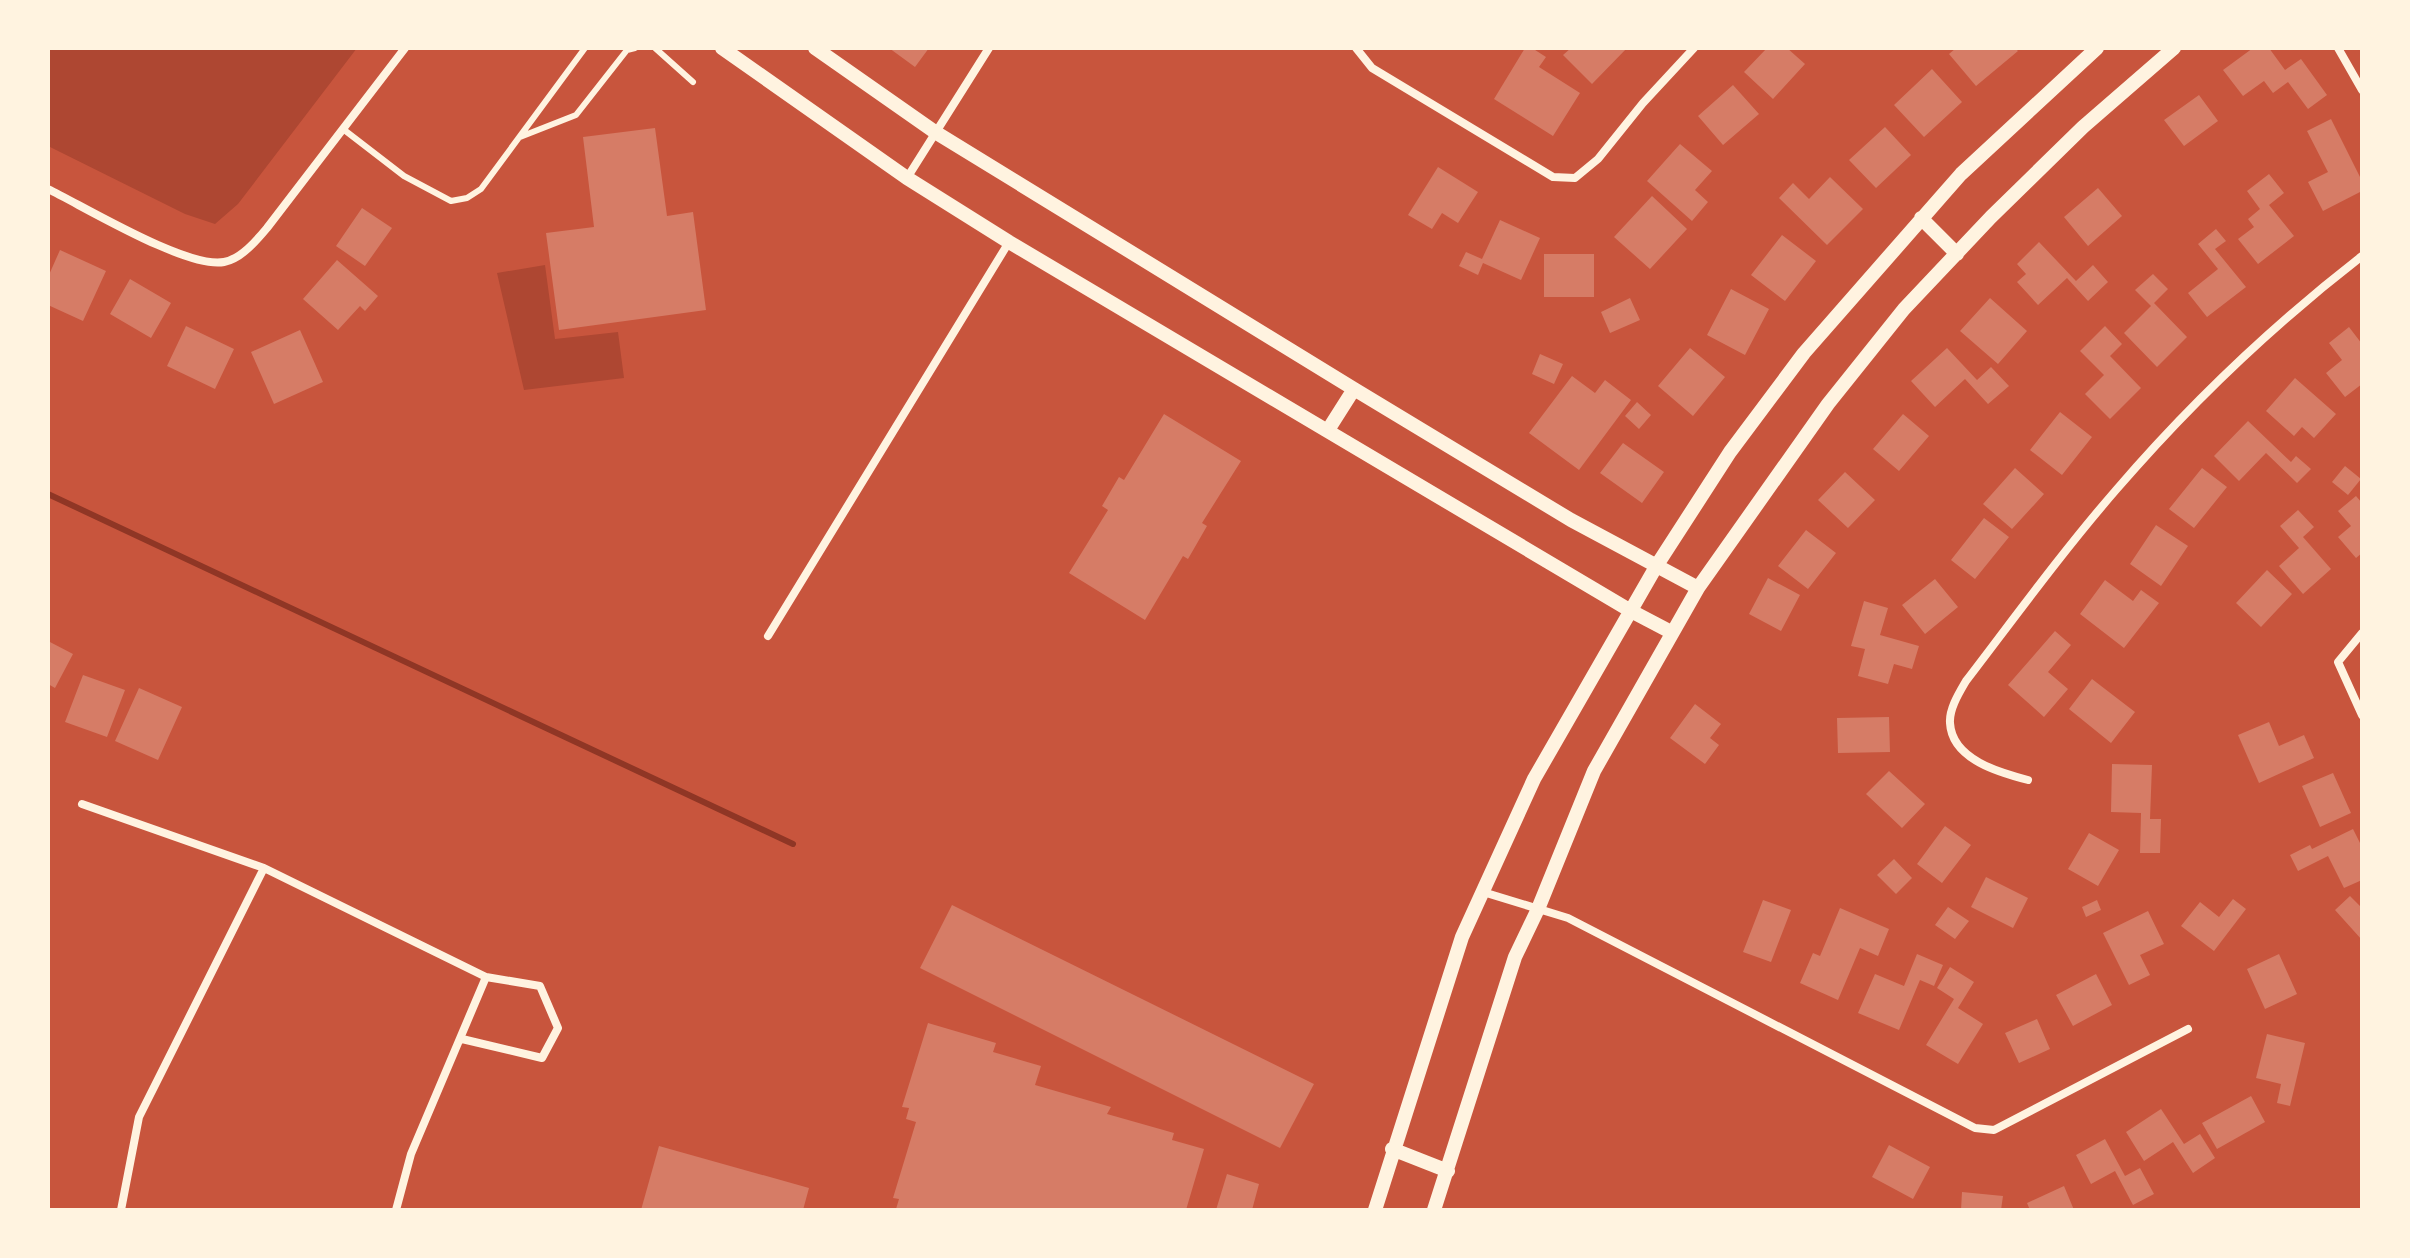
<svg xmlns="http://www.w3.org/2000/svg" width="2410" height="1258" font-family="'Work Sans',sans-serif">
<style>
.green{fill:#ae4732}
.lines{fill:none;stroke-linecap:round;stroke-linejoin:round}
.stream{stroke:#8f3625;stroke-width:6}
.building{fill:#d67c66}
.service{stroke:#fff3e0;stroke-width:6}
.minor{stroke:#fff3e0;stroke-width:8}
.tertiary{stroke:#fff3e0;stroke-width:14}
</style>
<rect width="100%" height="100%" fill="#c8553d"/>
<!-- green -->
<path class="green" d="M48 48H357L238 204 215 224 185 214 48 146Z
M545 265 555 339 618 332 624 378 524 390 497 273Z"/>
<g class="lines">
<!-- stream -->
<path class="stream" d="M48 494 793 844"/>
</g>
<!-- building -->
<path class="building" d="M889 48H929L915 67Z
M1525 48H1532L1546 57 1539 67 1580 93 1553 136 1494 99Z
M1571 48H1627L1592 84 1563 55Z
M1767 48H1787L1805 64 1773 99 1744 72Z
M1956 48H2015L2018 51 1976 86 1949 54Z
M2253 48H2269L2285 70 2301 59 2327 95 2308 109 2288 82 2273 93 2264 81 2243 96 2223 70Z
M1932 69 1962 102 1924 137 1894 105Z
M1733 85 1759 114 1723 145 1698 116Z
M2199 95 2218 121 2184 146 2164 120Z
M2331 119 2362 181V191L2323 211 2308 182 2328 172 2307 131Z
M1885 127 1911 155 1876 188 1849 160Z
M655 128 667 216 693 212 706 310 559 330 546 233 594 227 583 137Z
M1680 144 1712 171 1695 190 1708 202 1692 221 1647 181Z
M1438 167 1478 192 1458 223 1442 213 1432 229 1408 215Z
M2269 174 2284 193 2269 205 2294 236 2258 264 2238 239 2254 227 2248 219 2260 209 2247 191Z
M1830 177 1863 209 1827 245 1779 198 1793 183 1809 199Z
M2098 188 2122 216 2088 246 2064 217Z
M1652 196 1687 229 1650 269 1614 237Z
M362 208 392 228 365 266 336 246Z
M1500 220 1540 238 1521 280 1483 263 1478 275 1459 266 1466 252 1482 259Z
M2216 229 2226 241 2215 249 2246 287 2207 317 2188 293 2218 269 2198 244Z
M1782 235 1816 261 1785 301 1751 275Z
M2039 242 2076 281 2093 265 2108 282 2088 301 2067 278 2038 305 2017 282 2026 274 2017 264Z
M60 250 106 271 83 321 48 305V277Z
M1544 254H1594V297H1544Z
M337 260 378 296 365 311 360 306 338 330 303 299Z
M2153 274 2168 289 2154 303 2187 337 2157 367 2124 333 2151 306 2135 290Z
M130 279 171 303 151 338 110 314Z
M1731 289 1769 309 1745 355 1707 335Z
M1630 298 1640 320 1610 333 1601 312Z
M1990 298 2027 331 1998 364 1960 331Z
M186 326 234 349 215 389 167 366Z
M2105 326 2122 344 2110 356 2141 388 2110 419 2085 394 2104 375 2080 351Z
M2349 327 2362 344V384L2345 397 2326 373 2342 360 2329 343Z
M300 330 323 382 274 404 251 352Z
M1690 348 1725 377 1693 416 1658 386Z
M1947 348 1977 380 1991 367 2009 386 1988 404 1965 379 1935 407 1911 381Z
M1540 354 1563 364 1554 384 1532 374Z
M1572 376 1595 393 1605 380 1631 400 1579 470 1529 433Z
M2295 378 2336 414 2314 438 2302 427 2294 436 2266 411Z
M1637 402 1651 415 1639 429 1625 416Z
M2060 412 2092 437 2062 475 2030 450Z
M1164 414 1241 461 1202 523 1207 526 1188 559 1183 556 1145 620 1069 573 1108 510 1102 506 1119 477 1124 480Z
M1903 414 1929 436 1899 471 1873 449Z
M2248 421 2291 462 2296 456 2311 469 2297 483 2266 453 2239 481 2214 456Z
M1623 443 1664 472 1642 503 1600 473Z
M2345 466 2361 479 2348 495 2332 482Z
M2015 468 2044 494 2012 529 1983 504Z
M2202 468 2227 487 2194 528 2169 509Z
M1845 472 1875 500 1848 528 1818 500Z
M2356 496 2362 503V553L2356 558 2338 537 2351 526 2338 511Z
M2298 510 2314 527 2303 537 2331 569 2303 594 2279 566 2299 548 2280 526Z
M1984 518 2009 537 1975 579 1951 560Z
M2156 525 2188 546 2161 586 2130 564Z
M1806 530 1836 553 1808 589 1778 566Z
M2267 570 2292 594 2261 627 2236 603Z
M1768 578 1800 595 1781 631 1749 614Z
M1935 579 1958 607 1925 634 1902 605Z
M2105 580 2133 601 2141 590 2159 603 2124 648 2080 614Z
M1864 601 1888 608 1880 635 1919 646 1912 669 1894 664 1888 684 1858 676 1865 649 1851 646Z
M2055 631 2071 645 2048 672 2068 689 2044 717 2008 685Z
M48 641 73 654 55 688 48 684Z
M83 675 125 690 107 737 65 722Z
M2092 679 2135 712 2111 743 2069 709Z
M139 688 182 707 158 760 115 741Z
M1695 704 1721 724 1710 738 1719 745 1705 764 1670 738Z
M1889 717 1890 752 1838 753 1837 718Z
M2269 722 2279 746 2304 735 2314 758 2259 783 2238 735Z
M2112 764 2152 765 2150 819H2161L2160 853H2140L2141 813 2111 812Z
M1889 771 1925 804 1902 828 1866 794Z
M2333 773 2351 813 2320 827 2302 786Z
M1945 826 1971 845 1942 883 1917 864Z
M2353 829 2362 847V880L2344 888 2328 856 2298 871 2290 855 2310 845 2312 849Z
M2089 833 2119 850 2098 886 2068 869Z
M1894 859 1912 878 1896 894 1877 875Z
M1986 877 2028 898 2013 928 1971 907Z
M2350 896 2362 908V940L2335 910Z
M2233 899 2246 909 2214 951 2181 926 2200 902 2219 917Z
M1763 900 1791 910 1771 962 1743 952Z
M2097 900 2101 910 2086 917 2082 907Z
M952 905 1314 1084 1280 1148 920 968Z
M1948 907 1969 921 1955 939 1935 925Z
M1840 908 1889 929 1878 956 1860 948 1838 1000 1800 983 1813 953 1820 956Z
M2148 911 2164 944 2140 955 2150 975 2129 985 2103 933Z
M1917 954 1943 965 1934 986 1920 980 1899 1030 1858 1013 1875 974 1904 986Z
M2279 954 2297 994 2265 1009 2247 969Z
M1950 967 1974 982 1958 1008 1983 1024 1958 1064 1926 1045 1954 999 1937 988Z
M2096 974 2112 1005 2073 1026 2056 995Z
M2037 1019 2050 1049 2019 1063 2005 1033Z
M928 1023 996 1043 993 1052 1041 1066 1035 1085 1111 1107 1107 1114 1174 1133 1172 1140 1204 1149 1186 1210 896 1209 899 1199 893 1198 916 1122 906 1119 909 1108 902 1107Z
M2267 1034 2305 1043 2290 1106 2277 1103 2281 1084 2256 1078Z
M2251 1096 2265 1122 2217 1149 2202 1123Z
M2161 1109 2184 1144 2200 1134 2215 1158 2193 1173 2173 1142 2144 1161 2126 1132Z
M2105 1139 2125 1176 2140 1168 2154 1194 2133 1205 2115 1171 2091 1184 2076 1155Z
M1889 1145 1930 1167 1913 1199 1872 1177Z
M659 1146 809 1188 803 1210H641Z
M1227 1174 1259 1184 1252 1210H1216Z
M2064 1186 2074 1210H2030L2027 1203Z
M1962 1192 2003 1196 2001 1210H1961Z"/>
<g class="lines">
<!-- service -->
<path class="service" d="M655 48 693 82
M343 129 404 176 451 201 467 198 481 189 585 48
M520 137 576 115 627 50 635 48"/>
<!-- minor -->
<path class="minor" d="M1356 48 1372 68 1553 177 1575 178 1598 159 1643 103 1694 48
M2338 48 2362 90
M907 178 989 48
M48 189C85 207 187 269 224 262 241 259 257 240 267 228L405 48
M2362 633 2338 662 2362 715
M768 636 1009 242
M2028 780C2001 773 1952 760 1950 723 1949 709 1959 693 1966 681 2015 617 2063 551 2116 490 2190 404 2273 325 2362 256
M82 804 264 868 486 977 540 986 558 1028 542 1058 462 1039
M1483 892 1568 918 1975 1128 1994 1130 2188 1029
M121 1210 139 1117 264 868
M396 1210 411 1154 486 977"/>
<!-- tertiary -->
<path class="tertiary" d="M722 48 907 178 1009 242 1631 611 1671 632
M815 48 935 132 1354 389 1571 520 1698 588
M1921 218 1957 254
M1328 430 1354 389
M1392 1149 1448 1171
M1375 1210 1462 937 1534 779 1657 565 1730 452 1804 353 1961 174 2097 48
M1434 1210 1515 957 1538 909 1594 771 1698 588 1828 404 1904 309 1991 217 2083 127 2174 48"/>
</g>
<!-- border -->
<rect width="2410" height="1258" fill="none" stroke="#fff3e0" stroke-width="100"/>
</svg>
